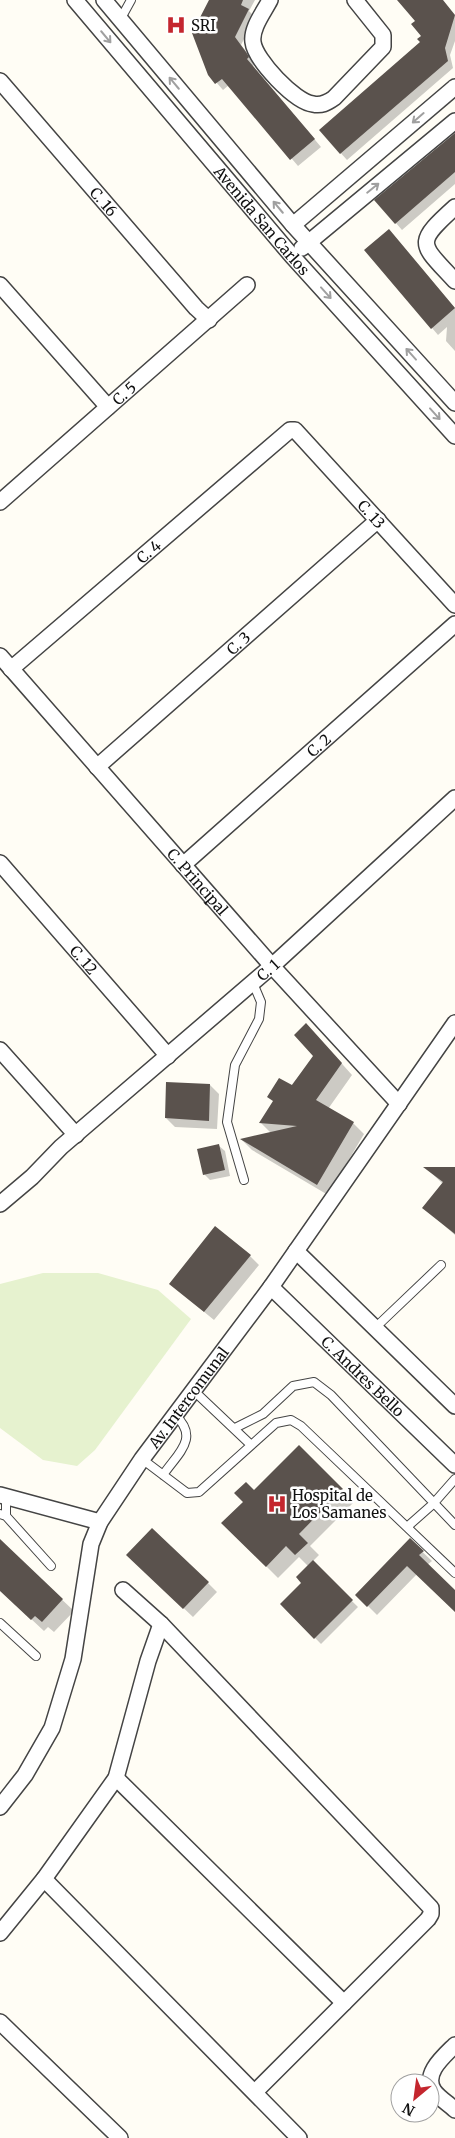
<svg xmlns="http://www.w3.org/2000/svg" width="455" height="2138" font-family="Merriweather,serif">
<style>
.pitch{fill:#e6f2cf}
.shadow{fill:#0003}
.building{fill:#5a524d}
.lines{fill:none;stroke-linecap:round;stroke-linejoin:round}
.service-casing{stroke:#444;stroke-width:10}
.minor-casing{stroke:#444;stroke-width:18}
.service{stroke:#fff;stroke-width:8}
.minor{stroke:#fff;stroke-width:15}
.oneway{stroke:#a0a0a0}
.labels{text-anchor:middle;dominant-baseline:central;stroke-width:5;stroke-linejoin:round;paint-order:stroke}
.poi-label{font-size:15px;fill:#111;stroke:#fff;text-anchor:start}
.street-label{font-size:15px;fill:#111;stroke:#fff}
</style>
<rect width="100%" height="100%" fill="#fffdf5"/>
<!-- pitch -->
<path class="pitch" d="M43 1273H98L158 1290 191 1319 95 1450 77 1466 43 1460 0 1428V1284Z"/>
<!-- shadow -->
<path class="shadow" d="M210 0H255L249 11 255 17 241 45 253 60 255 64 253 66 321 147 298 166 229 85 223 90 209 74Z
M399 0H440L455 16V41L450 55 453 68 347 160 320 130 422 42V36L417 21Z
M455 133V184L402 230 376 200Z
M395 237 455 308V351L446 341 447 327 438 335 366 250Z
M317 1036 352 1075 328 1109 353 1123 364 1134 328 1195 252 1150 242 1140 271 1133 261 1123 315 1056Z
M210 1085 219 1094 217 1129 175 1127 166 1118Z
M218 1145 225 1151 230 1176 210 1180 204 1174Z
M426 1168H455V1235L424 1208 443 1184Z
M250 1256 259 1265 214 1320 170 1284Z
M299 1447 354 1502 310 1546 319 1555 312 1562 358 1607 321 1644 282 1604 303 1583 308 1566 299 1557 278 1578 223 1523Z
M410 1540 432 1561 427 1565 455 1592V1611L417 1574 377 1615 357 1595Z
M0 1541 74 1611 54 1632 48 1627 44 1631 0 1590Z
M137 1564 208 1583 217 1592 193 1617Z"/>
<!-- building -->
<path class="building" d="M209 0H243L241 5 249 9 235 37 246 52 249 57 247 59 315 139 290 160 222 79 215 84 208 75 192 33Z
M397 0H443L455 15 445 48 448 61 340 154 319 130 420 42 417 39 421 36 411 24 415 21Z
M455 133V172L395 224 374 200Z
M389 229 455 308 431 329 364 250Z
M306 1023 342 1063 316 1100 354 1122 317 1185 240 1139 297 1126 259 1123 273 1101 267 1097 279 1078 292 1085 313 1056 294 1035Z
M166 1082 210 1084 209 1121 165 1118Z
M219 1144 225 1170 203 1175 197 1149Z
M423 1167H455V1234L422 1208 443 1182Z
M215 1226 251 1255 204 1312 169 1284Z
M299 1445 343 1489 299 1534 308 1543 295 1555 286 1546 266 1567 221 1523 243 1502 234 1493 246 1482 254 1490Z
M152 1528 209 1582 183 1609 126 1555Z
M410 1538 424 1551 419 1555 455 1590V1612L407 1566 367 1607 355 1595Z
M0 1539 63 1599 42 1622 35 1616 31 1620 0 1591Z
M313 1560 353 1600 314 1639 280 1604 301 1583 296 1577Z"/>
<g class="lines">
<defs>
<path id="service" d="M120 20 131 0
M244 1180 227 1122 235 1065 259 1019 261 1002 253 983
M376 1327 441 1265
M193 1390 250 1444
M235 1428 263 1414 293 1386 314 1382 331 1395 455 1525
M142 1459 187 1493 199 1492 276 1423 291 1420 301 1426 455 1573
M163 1475C178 1453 200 1438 175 1415
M0 1514 6 1516V1497
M6 1516 51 1566
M407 1527 433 1504 455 1479
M0 1623 36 1656"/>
<g id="minor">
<path id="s1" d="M75 0 292 256 455 436"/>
<path d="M104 0 293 225 455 403"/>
<path d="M270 0C264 12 251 28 253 42 255 60 295 102 313 104 321 106 327 103 334 98L383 47V35L355 0"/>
<path id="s2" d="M0 81 196 308 209 320"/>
<path d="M455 207C414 244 420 243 455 281"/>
<path d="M293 225 455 87"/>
<path d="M302 248 455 121"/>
<path d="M0 285 108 407"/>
<path id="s3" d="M0 502 247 285"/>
<path id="s4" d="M0 656 272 966 399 1104"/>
<path id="s5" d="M11 669 290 430H295L455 605"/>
<path id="s6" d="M97 767 378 520"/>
<path id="s7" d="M0 863 168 1056"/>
<path id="s8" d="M183 865 455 624"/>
<path d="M0 1050 76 1135"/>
<path id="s9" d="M0 1204 32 1177 61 1147 272 966 455 798"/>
<path d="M296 1251 455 1406"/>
<path id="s10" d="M271 1287 455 1465"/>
<path d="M0 1495 100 1522"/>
<path d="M123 1590 161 1624 431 1908V1914L428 1919 255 2092"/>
<path d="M116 1778 344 2003"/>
<path id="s11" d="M0 1807 25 1775 52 1728 73 1659 91 1544 100 1522 142 1459 271 1287 455 1023"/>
<path d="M44 1879 299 2138"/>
<path d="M0 1933 44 1879 116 1778 148 1661 161 1624"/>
<path d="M0 2022 120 2138"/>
<path d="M455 2045C444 2056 422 2074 434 2091 439 2098 449 2104 455 2110"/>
</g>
</defs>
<!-- service casing -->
<use href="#service" class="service-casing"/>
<!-- minor casing -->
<use href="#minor" class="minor-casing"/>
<!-- service -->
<use href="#service" class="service"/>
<!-- minor -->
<use href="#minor" class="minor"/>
</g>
<!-- one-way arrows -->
<defs><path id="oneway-shaft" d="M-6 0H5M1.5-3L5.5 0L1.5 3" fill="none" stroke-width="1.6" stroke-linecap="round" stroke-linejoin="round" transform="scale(1.25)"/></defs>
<g class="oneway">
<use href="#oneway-shaft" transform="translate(106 37) rotate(50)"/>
<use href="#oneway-shaft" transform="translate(174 83) rotate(-130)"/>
<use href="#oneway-shaft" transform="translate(418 118) rotate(139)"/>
<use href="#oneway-shaft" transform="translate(373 188) rotate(-39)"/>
<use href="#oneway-shaft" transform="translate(278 207) rotate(-130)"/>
<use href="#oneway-shaft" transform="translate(326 293) rotate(48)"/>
<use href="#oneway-shaft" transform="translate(411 354) rotate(-132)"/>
<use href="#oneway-shaft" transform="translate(435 414) rotate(48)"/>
</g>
<!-- icons -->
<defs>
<symbol id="hospital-bare" viewBox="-9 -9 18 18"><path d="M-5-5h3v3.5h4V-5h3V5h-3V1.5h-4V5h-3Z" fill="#c4262e" stroke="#fff" stroke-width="2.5" paint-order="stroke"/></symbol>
</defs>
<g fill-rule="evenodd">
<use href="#hospital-bare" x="162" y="11" width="28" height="28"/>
<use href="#hospital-bare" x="263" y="1490" width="28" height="28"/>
</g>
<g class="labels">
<!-- poi labels -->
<g class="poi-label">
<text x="191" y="25">SRI</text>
<text x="292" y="1495">Hospital de<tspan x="292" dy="17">Los Samanes</tspan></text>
</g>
<!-- street labels -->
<g class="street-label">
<text stroke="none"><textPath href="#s2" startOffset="159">C. 16</textPath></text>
<text stroke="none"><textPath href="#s1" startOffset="289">Avenida San Carlos</textPath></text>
<text stroke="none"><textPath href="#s3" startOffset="165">C. 5</textPath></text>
<text stroke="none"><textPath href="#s5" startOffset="486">C. 13</textPath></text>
<text stroke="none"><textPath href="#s5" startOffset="181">C. 4</textPath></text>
<text stroke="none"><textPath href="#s6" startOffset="188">C. 3</textPath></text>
<text stroke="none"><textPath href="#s8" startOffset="181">C. 2</textPath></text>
<text stroke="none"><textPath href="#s4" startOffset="300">C. Principal</textPath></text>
<text stroke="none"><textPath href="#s7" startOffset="128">C. 12</textPath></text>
<text stroke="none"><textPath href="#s9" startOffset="356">C. 1</textPath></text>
<text stroke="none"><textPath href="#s10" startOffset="128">C. Andres Bello</textPath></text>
<text stroke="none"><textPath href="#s11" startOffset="460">Av. Intercomunal</textPath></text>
</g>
</g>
<!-- north arrow -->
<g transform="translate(415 2098) rotate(209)"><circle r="24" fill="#ffffff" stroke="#a0a0a0"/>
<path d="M0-4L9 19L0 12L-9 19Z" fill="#c4262e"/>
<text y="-8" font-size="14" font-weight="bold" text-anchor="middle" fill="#111111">N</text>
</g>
</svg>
